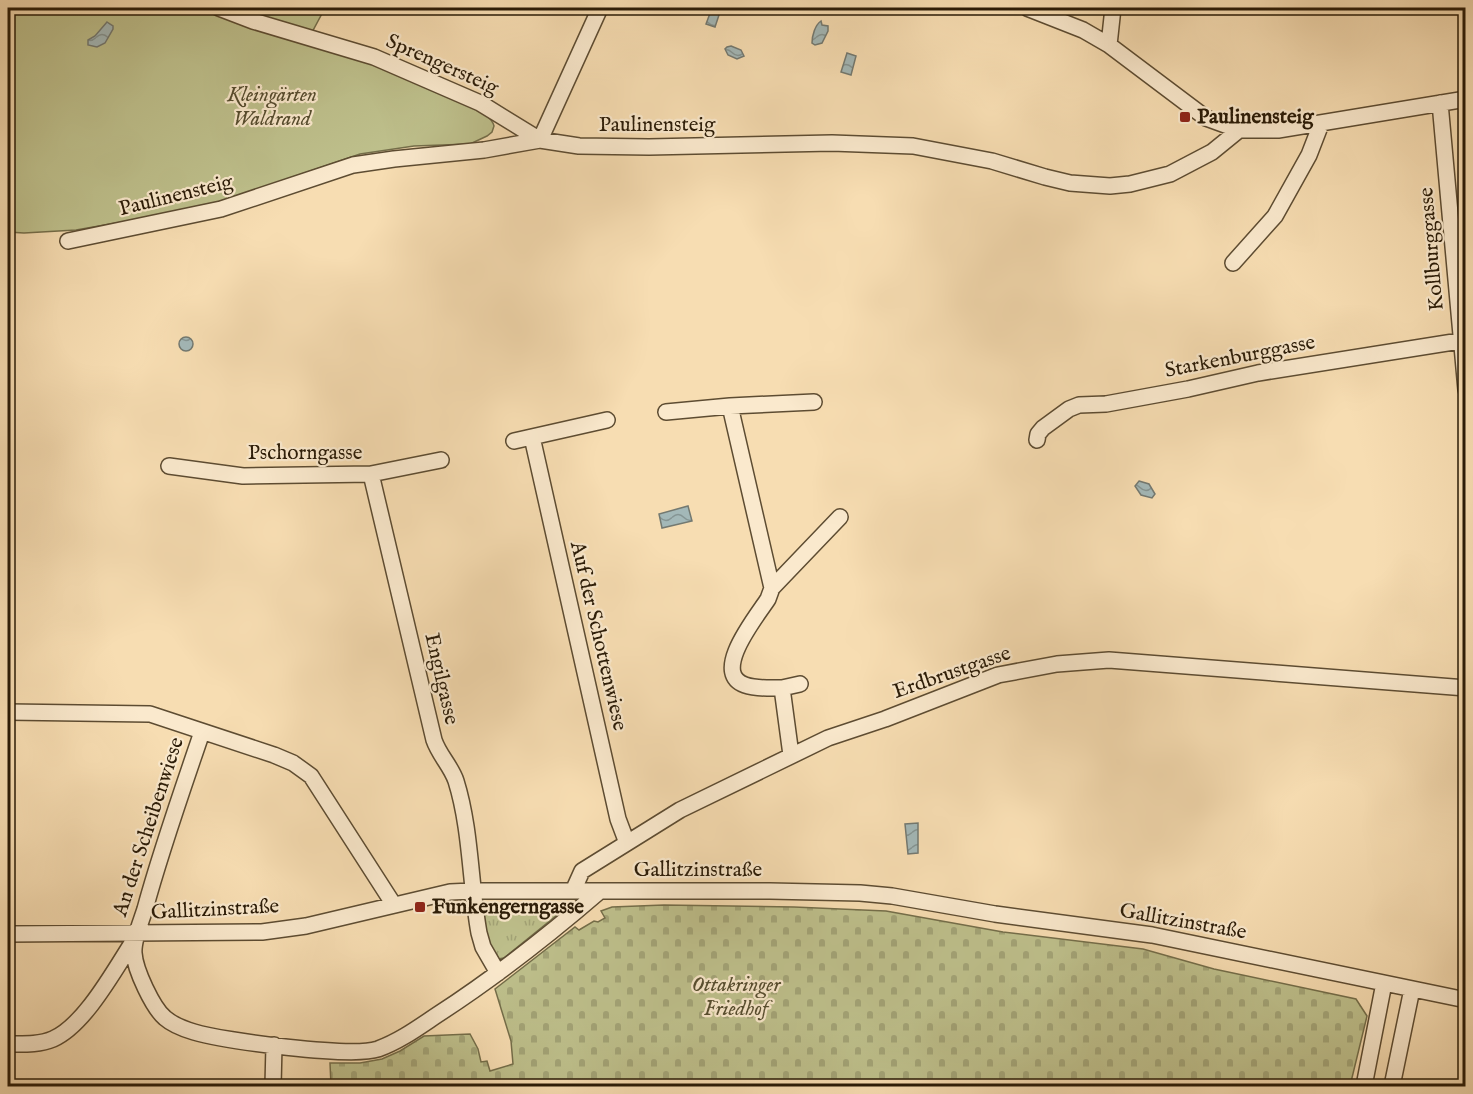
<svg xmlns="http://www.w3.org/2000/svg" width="1473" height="1094" font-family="'IM FELL English',serif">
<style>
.cemetery{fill:url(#cemetery-stones);stroke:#746e4a;stroke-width:1.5}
.park{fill:url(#park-tufts);stroke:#746e4a;stroke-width:1.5}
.garden{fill:#bec08c;stroke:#746e4a;stroke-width:1.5}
.water{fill:url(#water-waves);stroke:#737971;stroke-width:1.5}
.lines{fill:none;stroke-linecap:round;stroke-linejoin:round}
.minor-casing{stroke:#5d4c32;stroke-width:18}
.minor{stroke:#fae9cd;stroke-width:15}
.poi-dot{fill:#8f2418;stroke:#fae9cd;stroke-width:2}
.labels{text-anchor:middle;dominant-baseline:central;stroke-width:4.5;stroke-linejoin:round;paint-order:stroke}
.street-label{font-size:21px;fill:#2a1b07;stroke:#fae9cd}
.park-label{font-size:21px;font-style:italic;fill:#564d2f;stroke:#fae9cd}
.poi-label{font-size:21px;font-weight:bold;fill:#2a1b07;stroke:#fae9cd;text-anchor:start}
</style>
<defs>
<pattern id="cemetery-stones" width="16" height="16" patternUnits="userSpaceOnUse" patternTransform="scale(1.5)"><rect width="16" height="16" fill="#bec08c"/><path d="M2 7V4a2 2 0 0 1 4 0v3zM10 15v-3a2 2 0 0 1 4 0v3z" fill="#a3a477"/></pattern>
<pattern id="park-tufts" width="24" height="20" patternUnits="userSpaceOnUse" patternTransform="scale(1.5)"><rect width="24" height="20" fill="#bec08c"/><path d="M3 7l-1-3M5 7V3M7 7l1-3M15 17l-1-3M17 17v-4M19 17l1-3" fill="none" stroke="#a3a477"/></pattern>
<pattern id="water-waves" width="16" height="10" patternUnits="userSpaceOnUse" patternTransform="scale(1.5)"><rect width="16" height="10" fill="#a3b8b8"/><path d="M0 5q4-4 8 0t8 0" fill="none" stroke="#859594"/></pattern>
</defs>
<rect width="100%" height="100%" fill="#f7ddb2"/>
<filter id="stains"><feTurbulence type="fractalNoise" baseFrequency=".00333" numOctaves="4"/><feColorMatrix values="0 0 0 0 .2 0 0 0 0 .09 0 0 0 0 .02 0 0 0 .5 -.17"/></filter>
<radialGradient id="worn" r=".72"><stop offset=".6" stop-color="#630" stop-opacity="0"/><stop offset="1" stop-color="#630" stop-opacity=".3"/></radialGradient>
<!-- cemetery -->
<path class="cemetery" d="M664 905 794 907 886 911 1003 932 1143 949 1214 969 1356 999 1367 1016 1350 1086H331L330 1063H360L382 1059 400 1051 424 1036 470 1034 478 1049 481 1062 487 1061 490 1071 513 1064 511 1041 495 989 575 927 579 930 594 921 598 922 605 918 601 911 612 907Z"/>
<!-- park -->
<path class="park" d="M480 906 559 907 562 911 504 958 498 959 488 945Z"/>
<!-- garden -->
<path class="garden" d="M8 8H204L218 14C259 27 487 91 494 126L492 132 487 136 470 144 414 146 360 154 226 200 162 215 76 230 24 233 8 232Z
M231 8H325L311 34Z"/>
<!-- water -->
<path class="water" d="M712 8 721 9 715 27 706 24Z
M821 21 822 25 828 26V31L822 43 815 45 812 43C812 36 815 25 821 21Z
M107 22 113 26V29L105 43 97 47 88 45V40L95 36Z
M731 46 741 50 744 56 737 59 728 55 725 49 727 47Z
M847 53 856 56 851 75 841 72Z
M179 344a7 7 0 1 1 14 0a7 7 0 1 1-14 0Z
M1139 481 1149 484 1155 494 1152 498 1141 495 1135 486Z
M688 506 692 521 662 528 659 514Z
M918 823V853L908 854 905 824Z"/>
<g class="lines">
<defs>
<path id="minor" d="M219 8 253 21 374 57 480 103 540 140
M1027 8 1083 30 1109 45 1206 118 1239 130H1278L1466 99
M1109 45 1113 8
M1440 103 1466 390
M540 140 600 8
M68 241 221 209 353 165 394 159 484 150 540 140 579 146 649 147 832 143 913 146 992 161 1045 177 1070 183 1110 186 1130 184 1170 174 1212 152 1239 130
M1233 263 1275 216 1309 155 1321 124
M730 406 772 588
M666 412 730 406 814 402
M532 437 618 819 627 843
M1037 440 1038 434 1043 428 1069 409 1079 405 1106 404 1188 389 1258 373 1466 340
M514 441 607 420
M169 466 243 476 371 474 441 460
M371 474 434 740C439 755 451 766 456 781 471 829 470 883 479 933L483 947 498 973
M782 688 800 684
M8 712 150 714 274 755 293 763 311 776 394 905
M202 732C182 791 161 850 145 909 141 922 133 940 134 953 135 970 153 1008 165 1018 173 1025 184 1029 194 1032 224 1041 351 1058 378 1049 400 1041 419 1027 437 1015 494 978 549 935 600 891
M791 755 782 688C770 688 756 689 745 685 710 673 757 616 768 599L772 588 840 517
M573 891 582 871 627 843 680 810 828 738 885 719 998 675 1057 664 1109 660 1466 688
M8 934 262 932 306 926 450 892 472 891H770L860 893 892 896 995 914 1152 935 1466 1000
M8 1044C23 1044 39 1045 53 1039 85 1025 115 969 134 940
M273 1086 274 1045
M1364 1086 1384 983
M1392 1086 1412 989"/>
</defs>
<!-- minor casing -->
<use href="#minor" class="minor-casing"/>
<!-- minor -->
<use href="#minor" class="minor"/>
</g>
<!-- markers -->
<g class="poi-dot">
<rect x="1179" y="111" width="12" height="12" rx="3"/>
<rect x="414" y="901" width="12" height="12" rx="3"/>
</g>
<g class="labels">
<!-- street labels -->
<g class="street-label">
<text transform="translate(442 65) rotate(24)">Sprengersteig</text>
<text x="657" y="125">Paulinensteig</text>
<text transform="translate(176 196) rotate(-14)">Paulinensteig</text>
<text transform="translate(1432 249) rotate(-95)">Kollburggasse</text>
<text transform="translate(1240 357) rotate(-11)">Starkenburggasse</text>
<text x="305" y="453">Pschorngasse</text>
<text transform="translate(598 636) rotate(77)">Auf der Schottenwiese</text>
<text transform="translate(952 673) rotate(-19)">Erdbrustgasse</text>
<text transform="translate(441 679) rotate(77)">Engilgasse</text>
<text transform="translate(149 827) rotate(-72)">An der Scheibenwiese</text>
<text x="698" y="870">Gallitzinstraße</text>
<text transform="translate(215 910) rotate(-3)">Gallitzinstraße</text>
<text transform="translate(1183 922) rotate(10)">Gallitzinstraße</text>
</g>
<!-- park labels -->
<g class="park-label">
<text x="272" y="95">Kleingärten<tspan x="272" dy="24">Waldrand</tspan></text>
<text x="736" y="985">Ottakringer<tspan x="736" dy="24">Friedhof</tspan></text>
</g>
<!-- poi labels -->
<g class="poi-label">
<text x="1197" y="117">Paulinensteig</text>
<text x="432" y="907">Funkengerngasse</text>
</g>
</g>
<!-- margin -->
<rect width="1473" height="1094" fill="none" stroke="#f7ddb2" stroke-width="30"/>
<rect x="9" y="9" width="1455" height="1076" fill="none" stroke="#2a1b07" stroke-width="3"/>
<rect x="15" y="15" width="1443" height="1064" fill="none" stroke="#2a1b07" stroke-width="1.5"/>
<rect width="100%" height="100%" filter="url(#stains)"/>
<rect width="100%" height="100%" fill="url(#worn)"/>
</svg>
